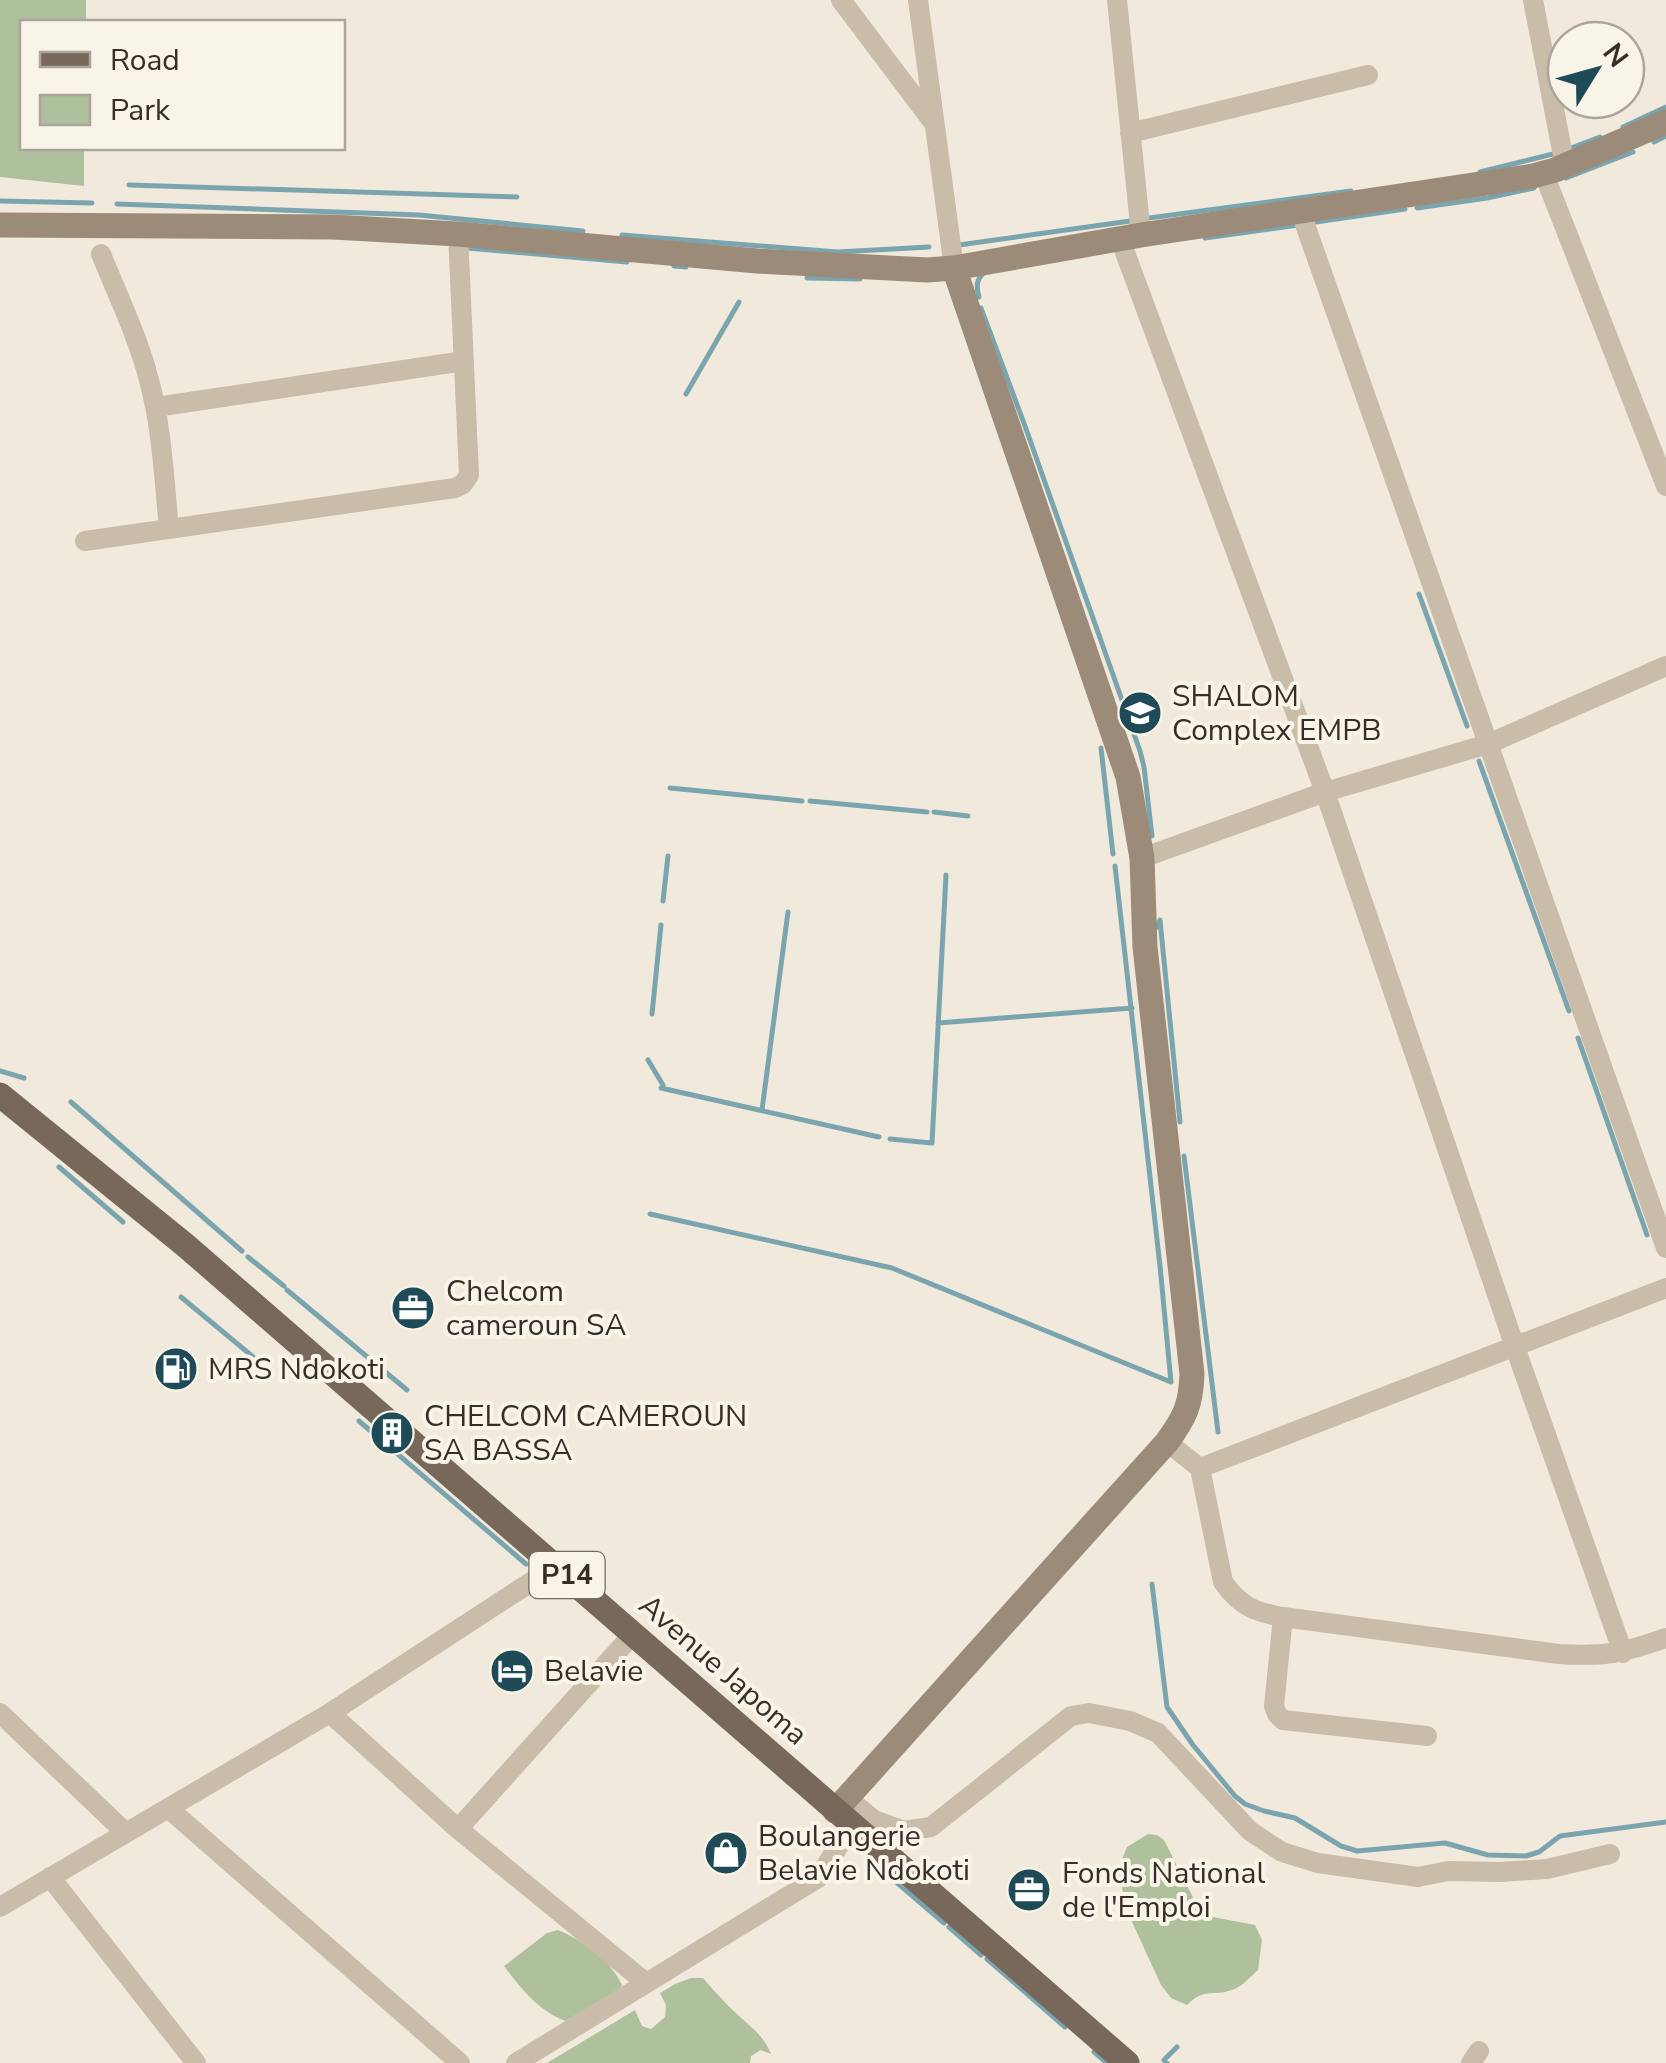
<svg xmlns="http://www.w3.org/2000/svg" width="1666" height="2063" font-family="'Nunito Sans',sans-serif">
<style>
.green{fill:#afc09c}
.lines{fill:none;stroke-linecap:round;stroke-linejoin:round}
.stream{stroke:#7ba5ae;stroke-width:5}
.street{stroke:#c9bca8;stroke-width:20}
.secondary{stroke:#9d8b79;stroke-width:25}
.primary{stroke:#786859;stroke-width:25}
.labels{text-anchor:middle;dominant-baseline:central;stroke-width:8;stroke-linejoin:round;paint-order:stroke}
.shield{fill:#f9f4e8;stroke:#706962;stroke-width:2.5}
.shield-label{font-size:28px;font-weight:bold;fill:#362e28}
.poi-label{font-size:30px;fill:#362e28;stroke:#f9f4e8;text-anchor:start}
.street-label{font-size:30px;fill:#362e28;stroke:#f9f4e8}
</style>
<rect width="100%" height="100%" fill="#f1eadc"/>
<!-- green -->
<path class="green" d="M0 0H86V22H22V148H84V186L0 177Z
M1148 1834 1157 1835 1164 1840 1202 1915 1255 1925 1262 1940 1258 1970C1250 1977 1242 1987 1232 1990 1211 1997 1205 1987 1187 2005L1171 1998 1161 1985 1127 1911 1118 1869 1127 1847Z
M558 1930C582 1940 611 1960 622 1985L617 1992 565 2021C539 2011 521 1989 504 1966L547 1933Z
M691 1978H703C714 1991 726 2004 738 2015 752 2028 764 2036 771 2054L761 2050 751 2056 750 2063H547L635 2010 642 2026 651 2029 665 2017 666 2005 660 1993 675 1984Z"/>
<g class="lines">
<!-- stream -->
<path class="stream" d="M1623 127 1666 107
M1654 142 1666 136
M1571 148 1600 137
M1480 172 1557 153
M1566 178 1633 152
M129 185 517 197
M0 201 92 203
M117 204 419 215 583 231
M1417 208 1487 198 1534 188
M1149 218 1351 191
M1316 222 1405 209
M622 235 838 252 929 247
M1205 238 1298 225
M959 245 1130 221
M467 248 627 262
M674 266 686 267
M807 278 860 279
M979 297C976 286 976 279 985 272
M981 308 1025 426 1140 751 1144 767 1152 836
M686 394 739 302
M1419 594 1467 726
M1101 748 1113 854
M1479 761 1569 1011
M670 788 802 801
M810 801 927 812
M934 812 968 816
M663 901 668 856
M1154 931 1160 920 1180 1122
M652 1014 661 925
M938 1023 1132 1008
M1578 1038 1647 1235
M648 1060 663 1085
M0 1071 24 1078
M661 1088 879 1137
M71 1102 242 1251
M762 1110 788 912
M890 1139 932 1143 946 875
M1184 1156 1218 1432
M59 1167 123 1222
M650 1214 892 1268 1171 1382 1160 1266 1115 866
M248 1257 284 1286
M287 1290 407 1390
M181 1297 264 1366
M359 1421 526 1564
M1152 1584 1167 1707 1193 1745 1235 1796 1245 1804 1264 1811 1295 1818 1341 1846 1357 1851 1445 1843 1488 1855 1526 1856 1539 1852 1560 1836 1666 1822
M874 1863 944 1923
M949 1927 981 1955
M987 1959 1065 2027
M1094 2052 1107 2063
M1167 2063 1164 2060 1177 2047"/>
<!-- street -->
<path class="street" d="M841 0 933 122
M918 0 954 268
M1117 0 1141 235
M1533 0 1565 166
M1130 133 1368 75
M1544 174 1666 486
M1301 213 1666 1248
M1120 239 1325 792 1515 1347 1623 1653
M101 254C118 296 138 337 149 380 162 428 164 479 169 528
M156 407 464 361
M85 541 455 488 463 484 469 475 458 234
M1142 858 1325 792 1488 744 1666 666
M1167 1442 1200 1468 1666 1288
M1200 1468 1223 1582C1240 1606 1254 1612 1283 1617L1559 1654C1604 1657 1624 1653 1666 1638
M1283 1617 1274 1706 1277 1714 1283 1720 1427 1736
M0 1713 126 1833
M330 1713 458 1829 645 1982
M847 1798 874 1820 904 1831 931 1827 1071 1716 1089 1713 1130 1721 1158 1733 1250 1831 1282 1852 1318 1863 1418 1877 1448 1871 1500 1872 1547 1869 1610 1854
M168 1808 460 2063
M458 1829 633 1634
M50 1877 196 2063
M0 1907 330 1713 557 1565
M516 2063 818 1878 852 1825
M1471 2063 1479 2051"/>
<!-- secondary -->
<path class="secondary" d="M0 225 333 227 458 234 757 261 927 270 954 268 1141 235 1533 176 1555 170 1666 122
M835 1811 1167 1442C1185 1417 1191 1405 1192 1374L1145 947 1142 858 1128 777 954 268"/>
<!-- primary -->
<path class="primary" d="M0 1095 185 1245 1127 2063"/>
</g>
<!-- icons -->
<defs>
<symbol id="school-disc" viewBox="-11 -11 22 22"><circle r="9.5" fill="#1e4b57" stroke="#f9f4e8"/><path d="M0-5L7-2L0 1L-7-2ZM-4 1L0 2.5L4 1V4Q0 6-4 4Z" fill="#fff"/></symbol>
<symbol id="office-disc" viewBox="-11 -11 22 22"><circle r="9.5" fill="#1e4b57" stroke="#f9f4e8"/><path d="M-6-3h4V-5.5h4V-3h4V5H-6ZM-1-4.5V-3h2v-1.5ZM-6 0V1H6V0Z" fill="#fff"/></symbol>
<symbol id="fuel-disc" viewBox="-11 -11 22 22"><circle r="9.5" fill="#1e4b57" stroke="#f9f4e8"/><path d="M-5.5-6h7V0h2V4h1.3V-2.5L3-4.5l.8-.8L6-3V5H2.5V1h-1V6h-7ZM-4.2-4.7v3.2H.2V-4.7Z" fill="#fff"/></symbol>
<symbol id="building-disc" viewBox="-11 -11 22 22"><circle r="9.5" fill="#1e4b57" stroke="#f9f4e8"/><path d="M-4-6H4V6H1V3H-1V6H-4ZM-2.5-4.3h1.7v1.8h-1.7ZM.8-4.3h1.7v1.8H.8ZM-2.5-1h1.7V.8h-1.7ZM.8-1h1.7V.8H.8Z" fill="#fff"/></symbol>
<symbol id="hotel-disc" viewBox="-11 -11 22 22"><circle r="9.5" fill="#1e4b57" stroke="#f9f4e8"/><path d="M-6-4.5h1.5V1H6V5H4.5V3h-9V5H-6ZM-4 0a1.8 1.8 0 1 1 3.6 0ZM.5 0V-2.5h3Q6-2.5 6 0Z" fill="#fff"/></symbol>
<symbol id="shop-disc" viewBox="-11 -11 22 22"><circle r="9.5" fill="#1e4b57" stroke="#f9f4e8"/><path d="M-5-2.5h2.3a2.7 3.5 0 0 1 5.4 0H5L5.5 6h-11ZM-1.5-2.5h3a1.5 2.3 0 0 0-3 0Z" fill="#fff"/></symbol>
</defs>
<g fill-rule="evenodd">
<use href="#school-disc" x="1115" y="688" width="50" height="50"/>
<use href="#office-disc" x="388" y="1283" width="50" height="50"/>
<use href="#fuel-disc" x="151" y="1344" width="50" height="50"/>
<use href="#building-disc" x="367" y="1408" width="50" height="50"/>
<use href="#hotel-disc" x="487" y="1646" width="50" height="50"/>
<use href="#shop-disc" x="701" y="1828" width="50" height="50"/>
<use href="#office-disc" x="1004" y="1865" width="50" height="50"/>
</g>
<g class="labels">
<!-- shield labels -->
<rect class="shield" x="529.5" y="1552" width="75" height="46" rx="8"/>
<g class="shield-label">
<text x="567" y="1575">P14</text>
</g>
<!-- poi labels -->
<g class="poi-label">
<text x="1172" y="696">SHALOM<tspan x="1172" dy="34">Complex EMPB</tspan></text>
<text x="446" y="1291">Chelcom<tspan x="446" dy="34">cameroun SA</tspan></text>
<text x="208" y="1369">MRS Ndokoti</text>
<text x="424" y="1416">CHELCOM CAMEROUN<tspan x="424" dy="34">SA BASSA</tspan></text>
<text x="544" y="1671">Belavie</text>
<text x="758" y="1836">Boulangerie<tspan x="758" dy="34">Belavie Ndokoti</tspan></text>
<text x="1062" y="1873">Fonds National<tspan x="1062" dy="34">de l'Emploi</tspan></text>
</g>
<!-- street labels -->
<g class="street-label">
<text transform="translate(723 1670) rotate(41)">Avenue Japoma</text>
</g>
</g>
<!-- legend -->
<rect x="20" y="20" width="325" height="130" fill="#f9f4e8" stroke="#aba59b" stroke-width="2.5"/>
<rect x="40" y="52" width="50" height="15" fill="#786859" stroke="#aba59b" stroke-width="2.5"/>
<text x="110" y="70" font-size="30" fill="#362e28">Road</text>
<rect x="40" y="95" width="50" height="30" fill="#afc09c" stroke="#aba59b" stroke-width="2.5"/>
<text x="110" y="120" font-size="30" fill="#362e28">Park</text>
<!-- north arrow -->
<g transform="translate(1596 70) rotate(53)"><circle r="48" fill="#f9f4e8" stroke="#aba59b" stroke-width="2.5"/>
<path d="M0-8L18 38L0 25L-18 38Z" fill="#1e4b57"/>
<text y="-15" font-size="28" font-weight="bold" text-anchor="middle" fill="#362e28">N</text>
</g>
</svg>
